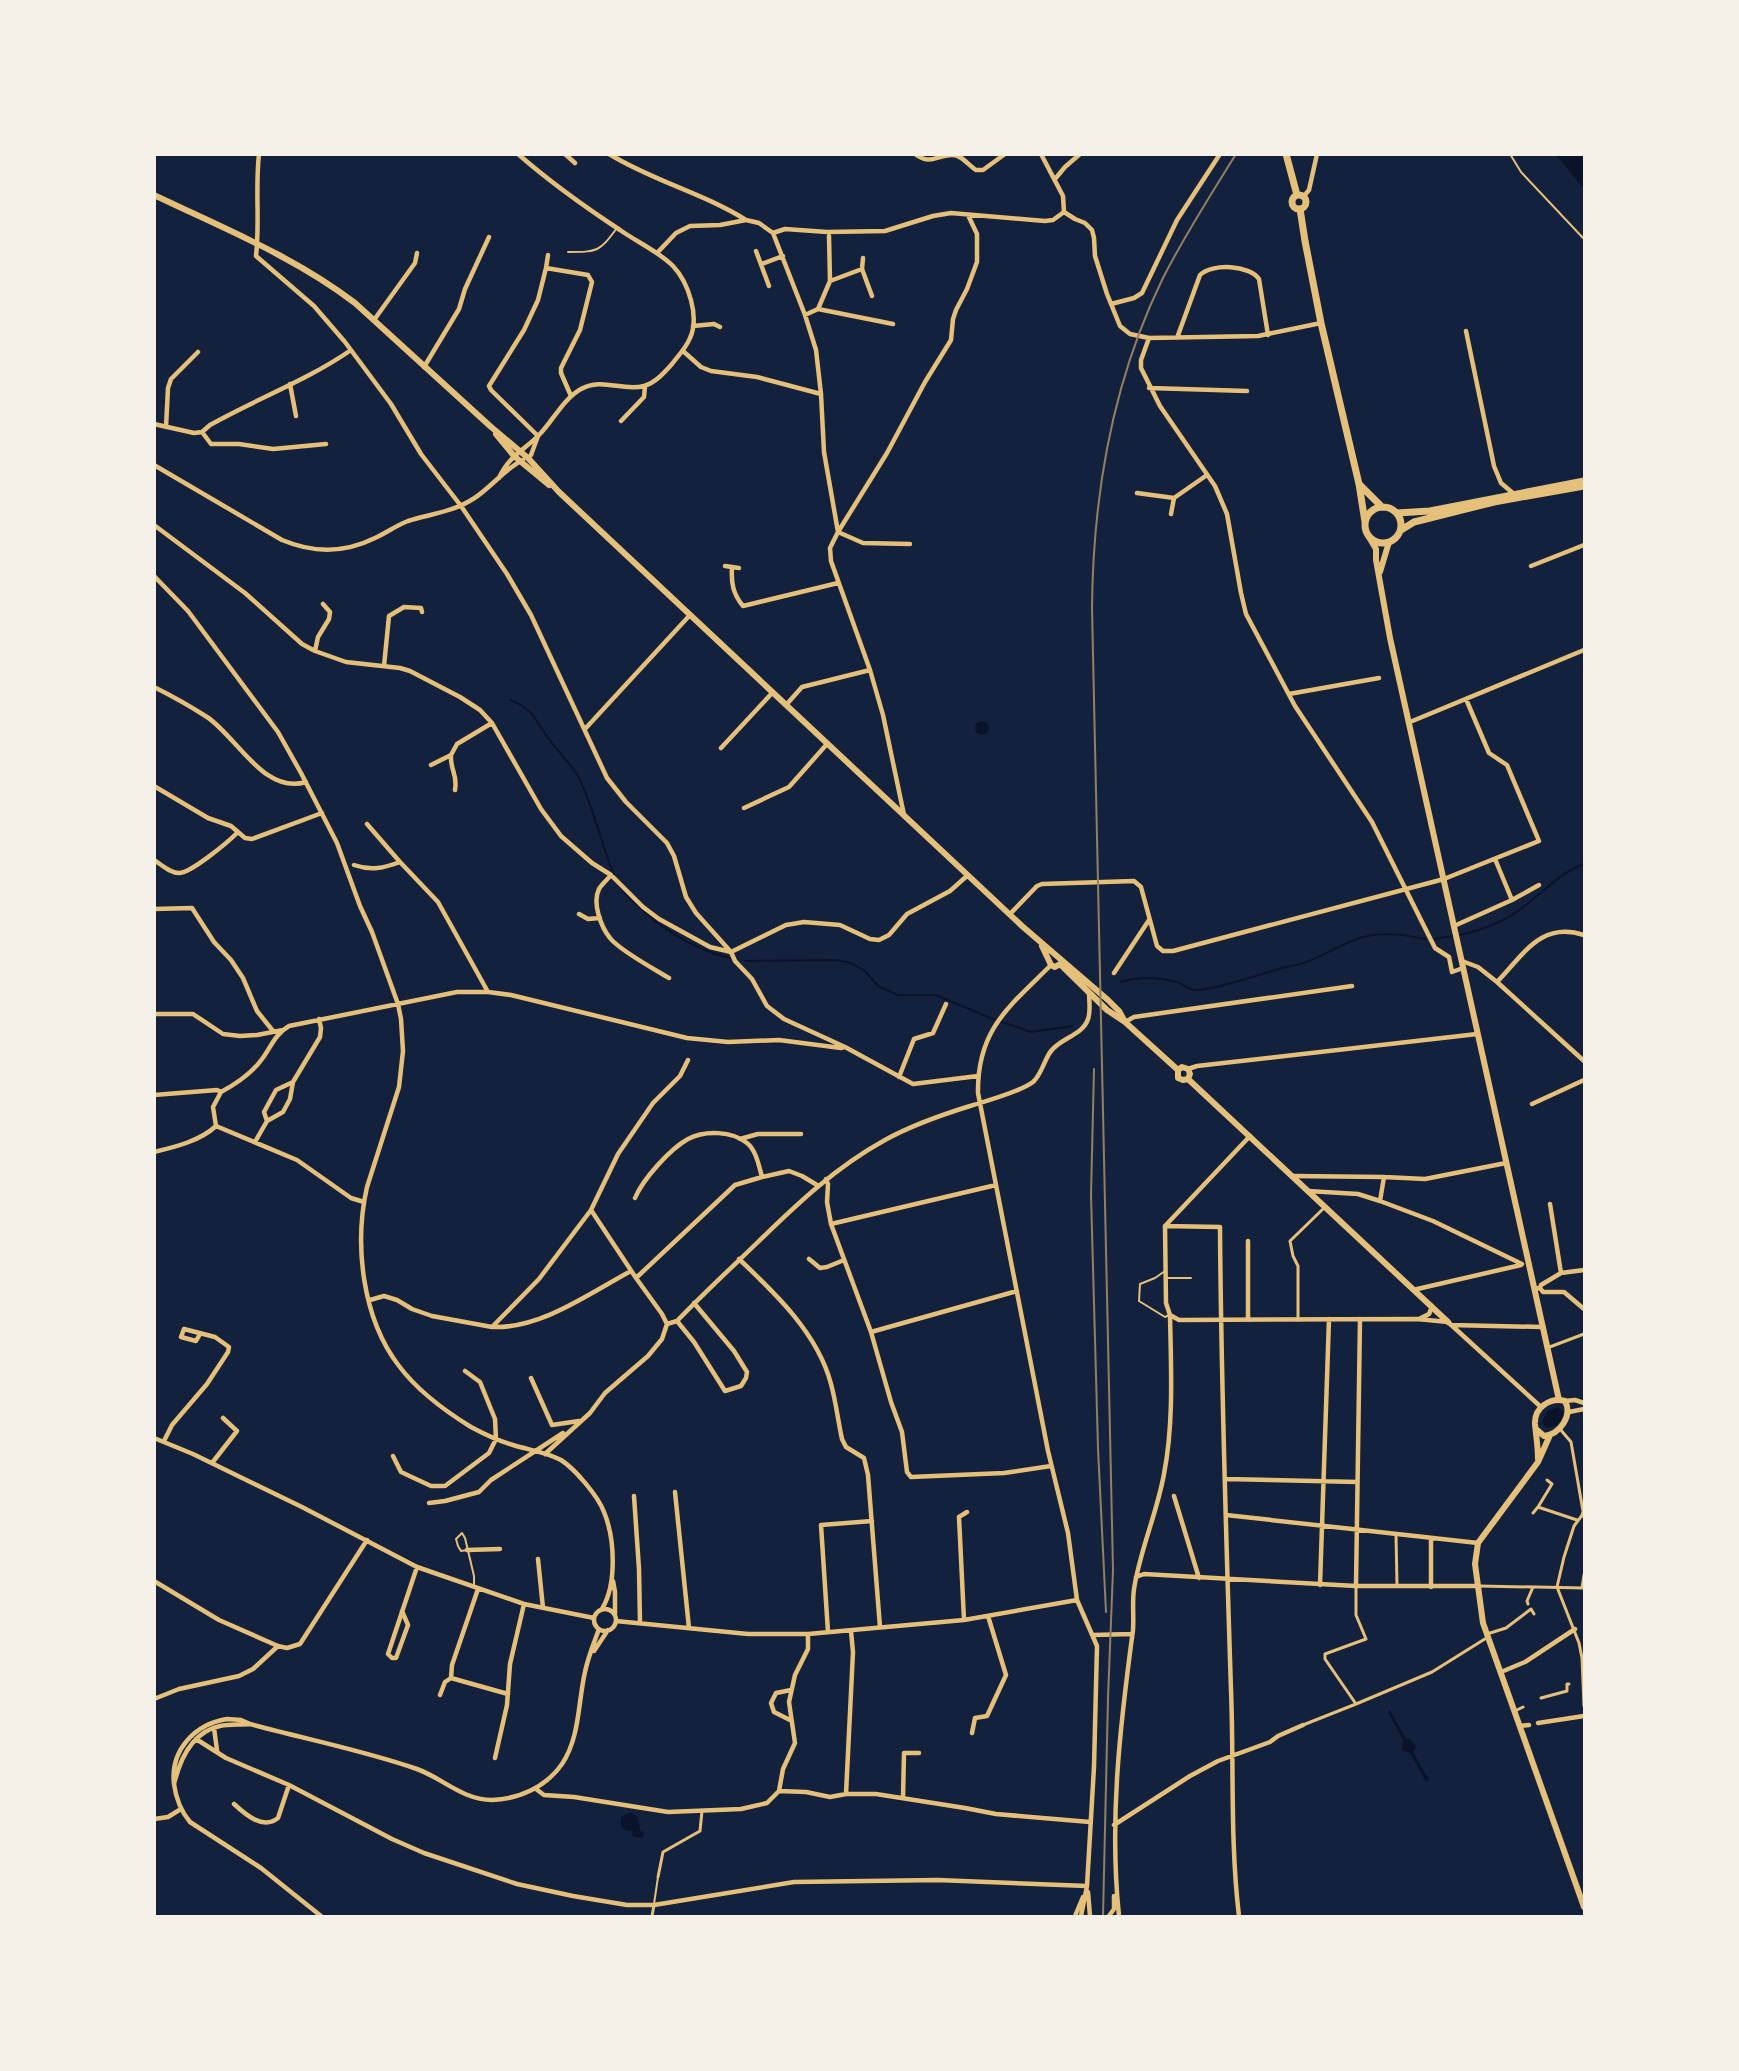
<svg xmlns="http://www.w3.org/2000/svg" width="1739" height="2071" font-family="'DejaVu Sans',sans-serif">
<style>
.water{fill:#0b132b}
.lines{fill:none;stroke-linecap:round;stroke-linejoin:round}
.stream{stroke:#0b132b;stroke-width:2}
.service{stroke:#e5c07b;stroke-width:2}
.pedestrian{stroke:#e5c07b;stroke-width:3}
.minor{stroke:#e5c07b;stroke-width:4.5}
.secondary{stroke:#e5c07b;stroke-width:6}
.primary{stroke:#e5c07b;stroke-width:7}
.rail{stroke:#918062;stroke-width:2}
</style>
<rect width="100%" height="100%" fill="#14213d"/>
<!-- water -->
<path class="water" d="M1556 155H1584V189Z
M975 728a7 7 0 1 1 14 0a7 7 0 1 1-14 0Z
M1558 1407 1563 1412C1563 1422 1555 1429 1545 1427L1542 1421 1548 1411Z
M1390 1710 1406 1739H1410L1416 1746 1413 1752 1429 1780 1426 1782 1410 1753 1402 1750 1403 1740 1388 1712Z
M630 1812 638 1817 640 1831 644 1832 643 1838 632 1836 633 1831C623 1832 618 1825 622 1816Z"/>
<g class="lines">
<!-- stream -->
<path class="stream" d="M510 700C532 708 535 719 548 738 558 751 571 764 579 778 594 809 601 843 614 875
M619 886C649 921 684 947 730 958
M1460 935C1485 929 1507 921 1527 904 1545 890 1562 872 1584 864
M1434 939 1453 936
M745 961 837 960 851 963 865 971 878 986 898 995H936L988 1017 1031 1032 1072 1026
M1121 982C1140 976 1158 977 1177 982 1183 984 1188 989 1194 990 1209 992 1267 972 1286 967 1313 964 1335 946 1360 938 1381 931 1406 935 1426 939"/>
<!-- service -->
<path class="service" d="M1510 154 1521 172 1584 239
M568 252C598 252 599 252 617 228
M1165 1271 1155 1278 1140 1284 1139 1301 1165 1317 1169 1315
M1166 1278H1191
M467 1550 461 1551 458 1546 456 1539 462 1533 465 1538 474 1576V1585
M654 1904 658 1877"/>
<!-- pedestrian -->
<path class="pedestrian" d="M1298 1320V1266L1293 1256 1290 1241 1324 1208
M1547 1348 1584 1334
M1560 1429 1571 1442 1584 1517
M1547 1480 1552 1484 1538 1507 1577 1520
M1533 1513 1538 1507
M1583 1514 1574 1526 1564 1557 1557 1587 1579 1643 1582 1658 1584 1706
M1396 1534 1397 1586
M1356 1586V1615L1366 1639 1325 1654V1659L1356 1704 1432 1672 1488 1637
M1479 1586 1584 1588
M1582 1588 1584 1575
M1528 1604 1527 1601 1533 1587
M1487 1634 1506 1628 1531 1609 1534 1614
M1541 1698 1567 1691V1684H1569
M1515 1711 1523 1707
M1303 1725 1356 1704
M658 1877 663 1852 700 1831 702 1811
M652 1916 654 1905"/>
<!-- minor -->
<path class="minor" d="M259 154C255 189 260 221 256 256L314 306 345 342 391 404 421 454 461 506 507 574 531 615 607 778 626 802 667 843 674 856 686 897 696 913 731 952 735 961 752 979 767 1006 784 1019 845 1047 913 1084 978 1076
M565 154 575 163
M609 154C653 181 703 193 746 220
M915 154C931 166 936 155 952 155 962 155 968 165 976 170H983L1005 154
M1041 154 1063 196 1064 212 1075 219 1085 223 1092 230 1094 238 1095 256 1107 294 1120 326 1130 334 1149 338 1258 336 1321 323
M1055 179 1065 167 1080 154
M1304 196 1309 190 1317 154
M773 233 805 315 816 350 821 394 824 452 838 532 830 548 831 561 870 670 883 715 904 815
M756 251 769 286
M657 253 676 233 690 226 720 225 746 220 759 223 773 233 785 229 827 232 885 231 933 216 951 213 1045 221 1053 220 1064 212
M863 258 862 269 872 296
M762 264 783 256
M546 268 548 255
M830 281 862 269
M1111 304 1134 298 1142 293 1177 220 1220 154
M818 309 893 324
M805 315 818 309 830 281 829 236
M374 320 415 263 417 253
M693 326 714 324 720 327
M1466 331 1494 466 1501 483 1514 494
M1149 338 1141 360V368L1160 406 1215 486 1227 514 1241 593 1246 614 1295 706 1372 822 1435 948 1449 957 1452 972 1463 968
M1177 338 1200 275C1212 263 1250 265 1259 279L1268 335
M683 351 701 367 711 371 757 377 821 394
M424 367 459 309 465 289 489 237
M290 384 296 416
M1149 388 1247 391
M621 421 644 397 645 386
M154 424 194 433 202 432 210 425C256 399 308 380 351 350
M166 427 168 388 171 379 198 352
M202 432 211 444H239L273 449 326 444
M538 436 491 390 489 386 524 330 538 300 546 268 588 275 592 282 580 330 561 368V373L571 396
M526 457 528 458 531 455 538 436
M154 465 282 540C313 553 345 553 375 538 386 533 397 525 408 521 430 514 453 512 473 499 491 488 504 469 523 460
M499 478C509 456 523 451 539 435 553 421 563 399 581 389 602 377 623 392 644 386 655 383 664 373 672 364 678 356 686 348 690 338 700 316 688 282 673 266 658 251 637 242 620 230 585 207 550 182 518 154
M1137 493 1174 498 1207 475
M1171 514 1174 498
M154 525 245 593 302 644 315 651 346 662 400 668 410 671 460 697 480 710 492 723 541 809 561 836 592 863 611 875 643 907 659 919 710 947 731 952
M910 544 863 543 838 532 887 453 925 382 951 340 953 319 956 310 967 289 977 262V234L968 215
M725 566 739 568
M1531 566 1584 545
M732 567C731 583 733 594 743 606L838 583
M154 576 188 611 278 732 301 773 337 843 360 906 372 932 398 1004 401 1019 403 1051 399 1087 367 1187C354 1244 362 1318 399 1366 417 1390 445 1411 471 1427 484 1434 499 1441 513 1445 529 1450 546 1452 561 1460 575 1469 598 1496 604 1512 615 1539 617 1584 602 1609
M315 651 318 637 329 619 330 612 323 604
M384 666 389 616 404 607 421 608 422 612
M154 687C172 696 190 706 207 717 237 737 264 795 306 782
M1289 694 1379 678
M786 705 802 687 870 670
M1410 722 1584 650
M585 729 690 615
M721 748 773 692
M451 755C450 771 458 774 455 790
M431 765 451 755 457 744 492 723
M154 786 208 818 231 826 245 838 252 839 322 813
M744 808 789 787 827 744
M367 824 400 862
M1495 859 1512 900
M154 860C162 865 170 873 179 873 191 873 228 842 237 833
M354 865C371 871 384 868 400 862L438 902 488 992
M611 875C608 879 602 884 599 889 592 903 601 927 610 938 619 950 654 969 669 978
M154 909 192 908 214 942 231 960 243 978 257 1011 273 1031
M579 914 588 919 600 918
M1010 914 1037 886 1042 884 1134 881 1141 887 1157 946 1163 951H1173L1444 879 1539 841 1507 765 1489 753 1466 699
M1454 926 1512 900 1539 885
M731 952 786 925 804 922 840 925 870 939 879 940 889 935 907 914 950 891 968 875
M1462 961 1478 967 1497 982 1584 1061
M1051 965C1010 1006 977 1029 978 1093L1048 1451 1068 1533 1077 1600 1097 1646 1094 1767 1087 1886 1081 1916
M1114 973 1149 920
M1497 982C1524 954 1541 921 1584 935
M154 1014H193L223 1034 240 1036 257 1035 283 1030
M1125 1022 1134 1017 1352 986
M1188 1069 1197 1066 1477 1034
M899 1077 914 1039 933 1033 946 1004
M154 1095 217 1090 221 1092C236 1084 252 1073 262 1059 271 1047 275 1034 289 1026L457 992H488L511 995 687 1038 728 1042 779 1040 841 1048 844 1047
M1532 1104 1584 1080
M267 1121 264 1112 276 1090 293 1082
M216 1126 213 1107 221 1092
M740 1139 758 1134H801
M255 1142 267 1121 283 1112 290 1099 293 1082 320 1037 321 1028 319 1019
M154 1152C175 1147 200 1141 216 1126L297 1160 351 1198 364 1202
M1293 1176 1384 1177 1425 1179 1506 1163
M826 1179 828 1184 827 1202 831 1224 871 1332 891 1402 902 1432 907 1472 911 1477 1004 1473 1051 1466
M1308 1191 1358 1194 1380 1201 1384 1177
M635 1198C643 1179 670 1149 688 1139 705 1130 732 1131 747 1143 756 1150 759 1166 762 1177
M1380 1201 1433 1221 1522 1264
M1550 1204 1561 1273
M591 1210 636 1278 662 1314 667 1324
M831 1224 996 1185
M1165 1226 1220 1227C1221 1382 1226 1536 1231 1690 1234 1765 1230 1842 1239 1916
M1165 1226 1250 1136
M1248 1241V1320
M739 1259C776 1294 818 1334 831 1384 836 1402 838 1421 842 1439L846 1447 864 1458 868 1475 880 1627
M809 1259 820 1268 827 1267 844 1260
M636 1278 735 1185 762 1177 789 1171 802 1176 817 1185
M1540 1288 1543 1292H1564L1584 1309
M1534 1289 1540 1288 1541 1285 1561 1273 1584 1270
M1413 1290 1521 1265
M370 1300 384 1296 397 1300 412 1309 432 1316 492 1327 539 1279 591 1210 618 1154 653 1103 680 1076 688 1060
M1170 1315 1179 1320 1417 1319 1448 1322 1541 1407
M1419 1319 1429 1314 1432 1307
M677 1321 694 1342 725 1391 741 1386 746 1378 747 1372 734 1351 694 1303
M1451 1325 1542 1327
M492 1327C541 1329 588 1294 631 1271
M871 1332 1017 1291
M531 1378 552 1425 579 1421
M1565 1401 1575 1400 1584 1403
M1569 1412 1584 1409
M154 1438 193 1454 302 1507 417 1567 524 1604 594 1618
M164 1441 172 1425 207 1384 228 1352 229 1347 215 1337 184 1329 181 1337 196 1341 200 1334
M545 1454 590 1413 605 1393 648 1356 662 1339 667 1324 677 1321C703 1294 731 1268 758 1242 798 1203 836 1167 885 1140 912 1125 941 1115 970 1106 986 1101 1020 1092 1033 1082 1042 1074 1044 1060 1051 1051 1061 1038 1083 1035 1088 1019 1091 1011 1089 1001 1089 992
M393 1456 401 1472 431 1486H445L489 1453 496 1439 495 1419 480 1382 465 1371
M212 1463 237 1431 223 1418
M1225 1479 1357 1482
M675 1492 689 1628
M634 1496 639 1569 640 1622
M1174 1496 1199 1578
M429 1503 445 1501 479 1492 491 1480 563 1433
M1583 1514H1584
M1226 1515 1478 1543
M1431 1538V1587
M467 1550 500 1549
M538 1559 543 1608
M1136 1577 1144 1574 1356 1586H1477
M154 1581 219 1620 278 1646 287 1648 300 1644 367 1540
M613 1581 615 1592V1614
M1320 1585 1329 1319
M1356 1586 1360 1319
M594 1620a11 11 0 1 1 22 0a11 11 0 1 1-22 0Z
M402 1611 408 1625 396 1658H392L388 1654 417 1567
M964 1620 959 1517 967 1512
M616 1621 748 1634H808L964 1620 1077 1600
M828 1632 821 1525 872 1521
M1093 1635 1132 1634
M594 1651 608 1630
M1501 1672 1525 1662 1575 1629
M451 1678 508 1694
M440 1695 445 1682 451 1678 452 1665 478 1589
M154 1699 179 1689 239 1676 253 1669 278 1646
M227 1719 241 1720 250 1724C240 1725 230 1724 220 1726 192 1732 180 1759 174 1784 170 1750 195 1724 227 1719Z
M790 1720 774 1712 771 1703 776 1693 791 1690
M1538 1723 1584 1716
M250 1724C305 1739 362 1750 417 1769 442 1778 463 1800 492 1800 519 1799 546 1787 562 1764 580 1737 578 1702 585 1672 588 1657 594 1643 599 1629
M1520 1726 1529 1725
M214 1728 217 1750
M972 1733 975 1718 987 1716 1006 1675 988 1616
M196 1739 226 1758 289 1785 392 1839 424 1853 517 1884 573 1896 627 1905H654L794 1882 938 1880 1087 1886
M495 1758 507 1705 510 1664 524 1604
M174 1784C176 1799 180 1810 190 1822L261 1868 321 1916
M536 1789 544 1795 574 1797 668 1812 741 1809 767 1803 779 1791 806 1792 830 1797 846 1794H876L965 1808 996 1814 1090 1822
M779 1791 783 1769 795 1743 789 1702 795 1675 808 1649V1634
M846 1794 853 1652 851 1631
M903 1798 904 1753H919
M234 1804C246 1815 263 1830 278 1818L289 1785
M154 1819 168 1817 181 1809
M1114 1825 1190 1776 1218 1761 1270 1742 1278 1736 1303 1725
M1088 1892 1090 1916
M1075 1916 1083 1897
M1109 1916 1114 1909V1896
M1119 1916C1109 1820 1120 1726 1133 1630 1134 1616 1132 1603 1134 1589 1140 1550 1157 1513 1164 1474 1174 1422 1171 1368 1170 1315L1166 1303 1165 1226"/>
<!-- secondary -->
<path class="secondary" d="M154 195C223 228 295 257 355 303L490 426 528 458 559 492 1022 926 1108 1000 1119 1011 1125 1022
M496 434 514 456 549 485
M1369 537 1376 549V560L1390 638 1559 1400
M1380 572 1389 542
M1042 946 1051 965 1055 967 1060 964
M1060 964 1107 1010 1125 1022 1178 1070
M1178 1070 1182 1067 1188 1069 1190 1074 1188 1079
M1178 1070V1078L1183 1080 1188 1079
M1188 1079 1448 1322
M1536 1429 1544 1436C1560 1434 1573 1416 1565 1401 1551 1397 1534 1407 1535 1424 1536 1435 1538 1447 1538 1459
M1550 1435 1538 1462 1478 1543 1475 1564 1483 1623 1584 1907"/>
<!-- primary -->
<path class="primary" d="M1286 154 1297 195
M1292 202a7 7 0 1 1 14 0a7 7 0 1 1-14 0Z
M1300 209 1305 241 1321 323 1359 484 1365 522
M1359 484 1382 507
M1365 525a18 18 0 1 1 36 0a18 18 0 1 1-36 0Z
M1397 513 1430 511 1584 481
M1401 530 1414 522 1494 502 1584 486"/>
<!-- rail -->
<path class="rail" d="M1094 1069 1091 1195 1098 1448 1106 1612
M1103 1916 1108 1698 1113 1570 1092 608C1093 495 1112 383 1162 280 1184 236 1210 196 1236 154"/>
</g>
<!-- border -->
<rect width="1739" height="2071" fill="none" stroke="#f6f1e7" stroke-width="312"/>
</svg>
